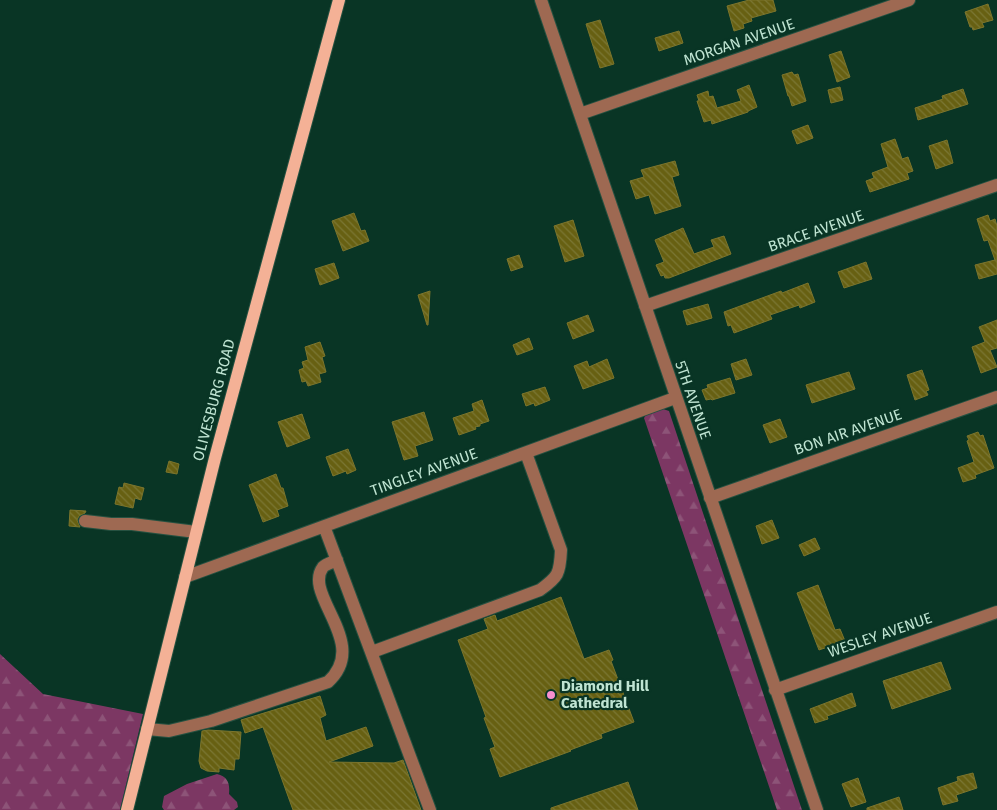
<svg xmlns="http://www.w3.org/2000/svg" width="997" height="810" font-family="'Fira Sans',sans-serif">
<style>
.forest{fill:url(#forest-firs)}
.building{fill:url(#building-back-hatch);stroke:#7c752c}
.lines{fill:none;stroke-linecap:round;stroke-linejoin:round}
.minor-casing{stroke:#265141;stroke-width:14}
.major-casing{stroke:#265141;stroke-width:14}
.minor{stroke:#9e6952;stroke-width:12}
.major{stroke:#f4b196;stroke-width:12}
.poi-dot{fill:#f790cf;stroke:#093525;stroke-width:2}
.labels{text-anchor:middle;dominant-baseline:central;stroke-width:4.5;stroke-linejoin:round;paint-order:stroke}
.street-label{font-size:15px;fill:#bfe4d2;stroke:#093525}
.poi-label{font-size:15px;font-weight:bold;fill:#bfe4d2;stroke:#093525;text-anchor:start}
</style>
<defs>
<pattern id="forest-firs" width="22" height="20" patternUnits="userSpaceOnUse" patternTransform="scale(1.25)"><rect width="22" height="20" fill="#7c3763"/><path d="M5 1l3.5 6h-7zM16 11l3.5 6h-7z" fill="#8d5478"/></pattern>
<pattern id="building-back-hatch" width="6" height="6" patternUnits="userSpaceOnUse" patternTransform="scale(1.25)"><rect width="6" height="6" fill="#676012"/><path d="M-1 5l2 2M0 0l6 6M5-1l2 2" fill="none" stroke="#7b7734"/></pattern>
</defs>
<rect width="100%" height="100%" fill="#093525"/>
<!-- forest -->
<path class="forest" d="M663 409 669 411 802 810H777L644 418 646 415Z
M0 654 43 694 143 714 120 810H0Z
M217 774C228 777 230 783 229 794L237 802 238 807 234 810H164L162 807 164 796 187 784Z"/>
<!-- building -->
<path class="building" d="M749 0H773L776 11 751 18 752 21 743 24 744 28 734 31 727 6Z
M988 4 993 20 982 23 984 27 973 30 972 27H970L965 12Z
M600 20 614 64 600 68 586 24Z
M679 31 683 43 659 51 655 38Z
M841 51 850 77 837 82 829 55Z
M792 72 794 75 798 74 806 101 792 106 789 96H788L782 75Z
M749 85 757 107 748 111V112L712 124 711 120 704 122 697 101H699L697 95 708 91 709 97 713 96 717 108 741 101 737 90Z
M840 87 843 100 831 103 828 90Z
M963 89 968 104 918 120 915 108 943 99 942 96Z
M808 125 813 138 797 144 792 131Z
M895 139 902 159 908 157 913 171 907 173 909 179 870 192 866 181 874 178 872 173 888 167 881 144Z
M947 140 953 163 936 169 929 146Z
M675 161 679 175 672 177 681 206 655 214 649 195 636 199 630 181 644 177 641 170Z
M354 213 361 231 365 230 369 241 343 251 332 221Z
M988 215 990 221 995 219 997 226V274L979 279 975 265 995 260 988 240 984 241 977 219Z
M573 220 584 256 565 262 554 226Z
M683 228 694 254 714 247 711 240 724 236 731 254 669 278H665L664 275 661 276 656 265 664 262 655 240Z
M519 255 523 267 511 271 507 259Z
M866 262 872 279 844 288 838 272Z
M334 263 339 278 320 285 315 269Z
M808 283 815 302 800 308 799 305 770 315 772 319 734 333 731 325 728 326 724 312 781 291 782 293Z
M430 291 428 325H427L418 295Z
M708 304 712 318 687 325 683 311Z
M588 315 594 331 573 339 567 323Z
M997 320V348L990 350 997 367 981 373 972 347 985 342 979 327Z
M529 338 533 349 517 355 513 345Z
M320 342 325 356 322 357 326 372 319 374 321 382 308 386 306 381 302 382 299 370 304 368 302 362 308 360 305 347Z
M607 359 614 378 583 389 574 366 587 361 589 367Z
M746 359 752 375 736 380 731 364Z
M922 370 929 390 926 391 928 395 915 400 907 375Z
M849 372 855 389 812 403 806 385Z
M730 378 735 393 712 400 711 399 706 400 702 390 708 388 707 385Z
M545 387 550 400 535 406 534 403 526 406 522 394Z
M482 400 489 421 480 424V426L475 427 476 429 459 435 453 418 474 411 472 404Z
M424 412 433 440 415 446 418 456 404 460 392 422Z
M302 414 310 438 287 447 278 422Z
M780 419 787 437 770 443 763 425Z
M978 432 980 436 983 435 994 468 975 475 976 478 963 482 958 468 974 462 967 441 969 440 967 436Z
M348 449 356 470 347 474 346 471 333 476 326 457Z
M169 461 179 464 177 474 166 472Z
M276 474 281 488H283L288 506 277 510 279 516 263 522 249 485Z
M124 483 144 488 141 500 135 498 133 508 115 504 119 487 123 488Z
M70 510 86 511 85 513 79 516 77 520 80 527 69 526Z
M772 520 779 538 762 544 756 526Z
M815 538 820 549 804 556 799 545Z
M818 585 835 630 840 629 845 641 819 650 797 593Z
M561 597 584 659 609 650 613 660 611 661 634 722 601 734 602 738 570 750 571 751 500 777 490 749 495 747 484 718 486 717 458 640 488 629 484 619 495 615 497 621Z
M941 662 951 689 892 709 883 681Z
M852 693 856 706 827 716 828 719 815 723 810 709Z
M320 696 326 715 320 718 326 741 366 727 373 746 329 762 394 763 403 760 421 810H293L263 727 245 733 241 720Z
M208 730 241 732 239 759H235L234 770 219 768V772L207 771 201 768 199 761 202 731Z
M973 773 977 788 956 795 958 801 943 805 938 788 958 781 957 777Z
M858 778 866 802 851 807 842 784Z
M628 782 638 810H551V808Z
M899 797 903 810H867V808Z"/>
<g class="lines">
<defs>
<path id="minor" d="M541 0 817 810
M580 114 909 0
M645 306 997 185
M710 498 997 397
M85 521 111 524H132L196 532
M324 526 430 810
M185 577 675 398
M372 652 540 590C558 577 560 574 561 550L526 453
M775 690 997 612
M147 729 169 731 211 721 328 682C371 643 302 595 323 567 326 564 333 562 337 560"/>
<path id="major" d="M127 810 215 458 339 0"/>
</defs>
<!-- minor casing -->
<use href="#minor" class="minor-casing"/>
<!-- major casing -->
<use href="#major" class="major-casing"/>
<!-- minor -->
<use href="#minor" class="minor"/>
<!-- major -->
<use href="#major" class="major"/>
</g>
<!-- markers -->
<circle class="poi-dot" cx="551" cy="695" r="5"/>
<g class="labels">
<!-- street labels -->
<g class="street-label">
<text transform="translate(739 42) rotate(-19)">MORGAN AVENUE</text>
<text transform="translate(816 231) rotate(-19)">BRACE AVENUE</text>
<text transform="translate(214 400) rotate(-75)">OLIVESBURG ROAD</text>
<text transform="translate(693 400) rotate(71)">5TH AVENUE</text>
<text transform="translate(848 432) rotate(-19)">BON AIR AVENUE</text>
<text transform="translate(424 472) rotate(-20)">TINGLEY AVENUE</text>
<text transform="translate(880 635) rotate(-19)">WESLEY AVENUE</text>
</g>
<!-- poi labels -->
<g class="poi-label">
<text x="561" y="686">Diamond Hill<tspan x="561" dy="17">Cathedral</tspan></text>
</g>
</g>
</svg>
